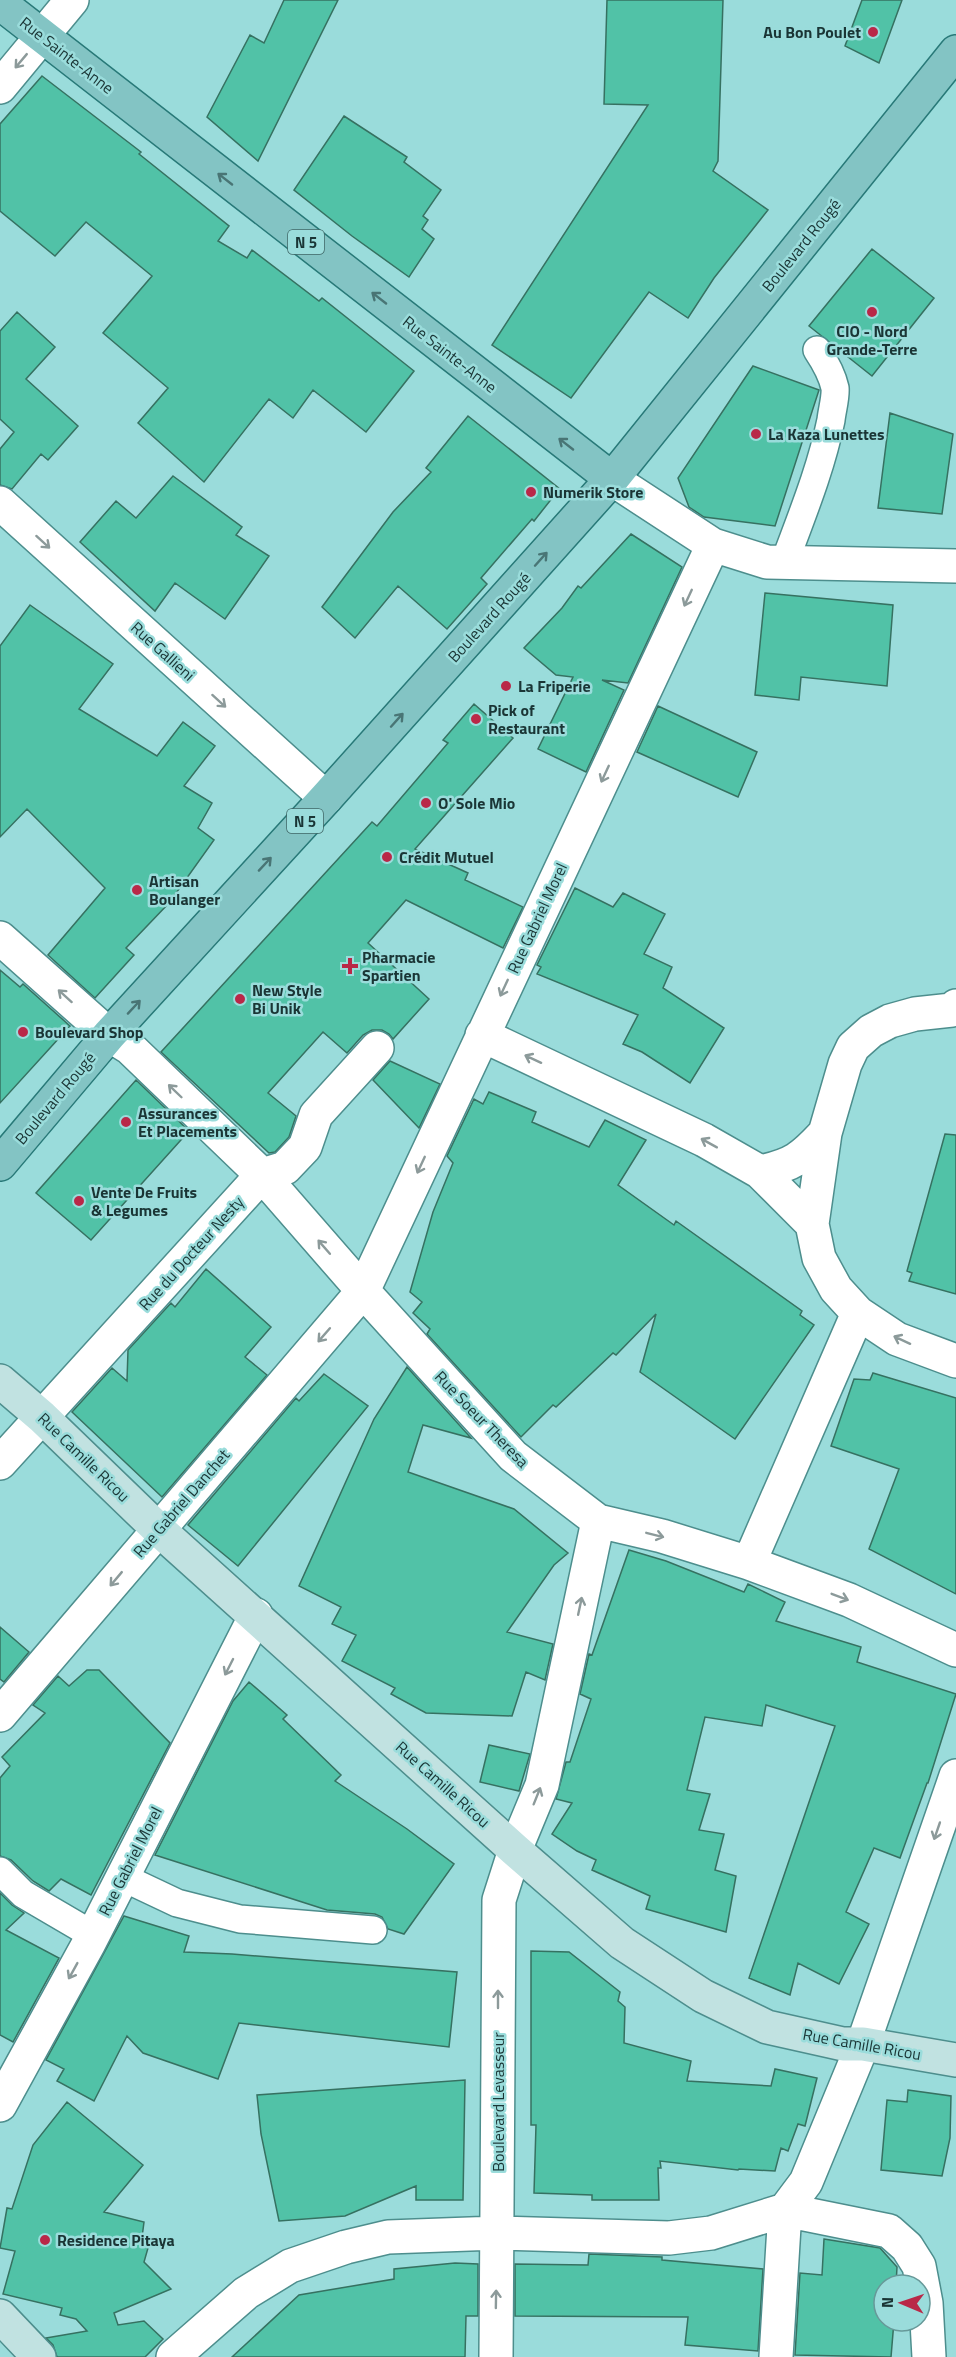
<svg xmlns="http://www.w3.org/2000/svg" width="956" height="2357" font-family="'Titillium Web',sans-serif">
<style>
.building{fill:#51c2a7;stroke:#367161;stroke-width:1.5}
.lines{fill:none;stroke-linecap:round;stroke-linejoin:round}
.lane-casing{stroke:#4d8e8d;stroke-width:30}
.street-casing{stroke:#4d8e8d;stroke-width:36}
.secondary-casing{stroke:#4d8e8d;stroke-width:36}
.primary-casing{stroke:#287978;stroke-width:36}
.lane{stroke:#fff;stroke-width:27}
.street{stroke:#fff;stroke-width:33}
.secondary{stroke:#c1e2e1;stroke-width:33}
.primary{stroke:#83c4c4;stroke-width:33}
.oneway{stroke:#8c9a9a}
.oneway2{stroke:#497575}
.poi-dot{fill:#b92848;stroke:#9adcdb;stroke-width:2}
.labels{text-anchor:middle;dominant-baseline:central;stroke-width:5;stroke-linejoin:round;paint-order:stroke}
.shield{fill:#9adcdb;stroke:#406767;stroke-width:1.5}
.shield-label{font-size:15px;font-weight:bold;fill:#1a3535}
.poi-label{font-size:16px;font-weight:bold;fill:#1a3535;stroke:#9adcdb;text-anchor:start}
.street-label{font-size:16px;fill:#1a3535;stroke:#9adcdb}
</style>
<rect width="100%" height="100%" fill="#9adcdb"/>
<!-- building -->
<path class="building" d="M284 0H338L258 161 207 117 250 35 264 43Z
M607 0H723L718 161 713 171 768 210 714 278 688 318 649 292 571 398 492 345 648 105 604 104Z
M862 0H902L879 63 845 46Z
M42 76 141 152 139 154 229 226 218 241 247 258 252 250 319 301 322 298 414 371 366 432 313 390 293 418 269 399 204 482 138 423 168 388 103 333 152 276 86 222 55 256 0 211V124Z
M344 116 407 157 404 162 441 190 423 216 428 220 422 229 434 239 409 277 352 236 294 190Z
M872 249 934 298 872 376 809 326Z
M17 312 55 347 26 379 78 426 48 460 41 454 12 489 0 485V449L14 432 0 419V331Z
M753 366 819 390 775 526 704 517 689 507 678 478Z
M890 413 953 434 942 514 878 508Z
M468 416 570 497H553L534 521 532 519 481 578 487 584 447 629 398 586 355 638 322 607 393 512 431 472 426 468Z
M173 476 242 527 236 535 269 556 225 619 175 583 155 611 80 542 116 501 136 518Z
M631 534 682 567 628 683 602 680 624 690 586 772 538 749 573 677 556 675 524 648 562 608 578 586 581 588Z
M765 593 893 605 887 686 801 677 799 700 755 695Z
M30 605 113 664 79 709 157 756 183 722 215 746 184 786 212 803 198 828 214 840 169 903 126 948 134 955 95 998 48 955 105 888 27 809 0 837V646Z
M474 704 513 738 415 849 468 873 465 880 523 907 503 948 406 900 368 943 429 999 393 1039 389 1034 382 1030H372L363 1035 347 1053 323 1032 268 1093 296 1116 289 1137 275 1152 269 1153 161 1052 372 822 377 826 448 743 443 740Z
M658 706 757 752 738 797 637 752Z
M575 888 613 907 623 893 665 914 644 954 672 967 663 988 724 1028 690 1083 642 1052 623 1044 638 1015 537 974 541 967 537 965Z
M0 970 20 987 23 984 70 1026 0 1103Z
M390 1061 440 1084 419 1128 373 1080Z
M136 1080 189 1131 91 1240 36 1193Z
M489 1092 536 1112 532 1122 589 1147 605 1120 646 1140 618 1185 674 1225 676 1221 802 1311 800 1315 814 1325 735 1439 640 1372 656 1314 616 1355 613 1353 556 1407 553 1405 521 1437 427 1334 430 1329 413 1313 422 1302 410 1292 433 1212 453 1163 447 1156 474 1099 483 1104Z
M945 1134 956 1135V1294L909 1281 912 1273 907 1271Z
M206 1269 271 1327 245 1357 267 1375 162 1497 72 1412 112 1368 127 1381 128 1350 171 1303 175 1307Z
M407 1367 471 1438 423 1425 408 1472 514 1509 568 1553 554 1565 507 1632 553 1644 545 1680 526 1672 512 1716 426 1713 391 1694 395 1688 342 1661 356 1635 332 1624 341 1607 299 1586 374 1419Z
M873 1373 956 1398V1594L869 1549 899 1469 831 1446 854 1379 870 1380Z
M324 1374 368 1406 238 1566 188 1525 296 1398 299 1401Z
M629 1550 666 1561 744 1592 748 1584 785 1602 776 1621 861 1647 857 1662 956 1694 928 1783H927L900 1858 874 1848 846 1912 869 1924 839 1984 798 1963 790 1995 749 1978 835 1726 766 1705 762 1726 705 1717 687 1790 710 1794 699 1830 724 1834 715 1870 736 1876 726 1932 646 1909 650 1896 592 1870 596 1860 577 1851 552 1834 572 1803 556 1799 566 1762H570L591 1699 580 1694 589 1654 592 1655Z
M0 1627 29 1652 4 1682 0 1679Z
M87 1670H99L170 1743 91 1895 61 1879 49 1891 33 1881 11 1860 0 1856V1778L10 1766 2 1757 45 1713 33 1705 58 1676 69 1686Z
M249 1682 287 1715 283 1719 341 1775 335 1781 407 1829 454 1864 404 1934 388 1929 382 1917 375 1914 327 1910 155 1855 233 1701Z
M489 1745 530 1754 519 1791 480 1782Z
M0 1893 12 1905 24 1913 6 1930 59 1958 13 2042 0 2035Z
M124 1916 189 1936 184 1952 232 1954 457 1972 449 2047 239 2023 218 2079 143 2053 127 2036 94 2101 57 2081 64 2069 46 2060Z
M531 1951 569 1952 620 1992 618 2001 625 2007 624 2043 691 2061 687 2081 771 2086 775 2069 817 2078 805 2126 798 2124 788 2151 781 2148 775 2171 739 2169 738 2170 660 2161 661 2168H658L659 2200H592V2195L534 2193 536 2125H531Z
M465 2080 463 2200H416V2186L345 2216 279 2221 261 2134 257 2095Z
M908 2090 951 2096 950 2138 942 2176 881 2170 887 2100 907 2102Z
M67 2102 143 2165 104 2212 144 2222 141 2245 148 2248 144 2262 171 2289 114 2313 118 2325 144 2321 163 2339 145 2357H57L53 2345 46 2338 87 2331 76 2319 60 2315 62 2308 3 2294 15 2251 0 2248 7 2208 12 2209 33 2145Z
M824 2239 880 2248 897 2267 896 2285H884V2321H894L891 2357 795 2355 800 2273 822 2275Z
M589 2254 662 2257V2260L763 2269 758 2351 685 2345 688 2317 515 2316V2264L588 2265Z
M455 2263 478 2264V2316H466L465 2357H232L299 2295 394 2279V2269Z"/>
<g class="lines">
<defs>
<path id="lane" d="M785 561C802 515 821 469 831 420 832 410 836 397 835 388 832 374 825 362 817 350
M0 1871 23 1894 93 1935
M122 1877 177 1903 240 1919 373 1930"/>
<path id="street" d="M0 87 72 0
M612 479 713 545 767 562 956 566
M0 503 326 798
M0 938 109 1035 130 1048 262 1175 363 1291 513 1456 598 1521 662 1536 749 1563 849 1600 956 1650
M956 1006 952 1010 915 1014 890 1021 871 1031 853 1047 845 1064 825 1133 812 1224 819 1258 836 1289 858 1313 897 1339 956 1361
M482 1035 704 1140 760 1172 812 1224
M760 1172C793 1165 802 1158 825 1133
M0 1463 262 1175 285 1168 305 1147 316 1115 377 1048
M749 1563 858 1313
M0 1715 363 1291 713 545
M0 2105 89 1943 256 1615
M173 2357 246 2293 290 2266 346 2247 388 2237 497 2233 669 2238 711 2233 785 2210 889 2231 907 2247 919 2266 926 2303 929 2357
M496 2357 499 1900 515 1850 542 1785 598 1521
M776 2357 785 2210 806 2182 863 2044 956 1776"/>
<path id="secondary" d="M0 1381 42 1417 158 1529 515 1850 622 1943 703 1996 767 2027 843 2044H863L956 2060
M0 2316 39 2357"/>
<path id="primary" d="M0 3 612 479
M0 1164 109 1035 326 798 612 479 956 52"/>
</defs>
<!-- lane casing -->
<use href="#lane" class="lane-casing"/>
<!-- street casing -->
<use href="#street" class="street-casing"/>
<!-- secondary casing -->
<use href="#secondary" class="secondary-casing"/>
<!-- primary casing -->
<use href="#primary" class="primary-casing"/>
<!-- lane -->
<use href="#lane" class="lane"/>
<!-- street -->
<use href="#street" class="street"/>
<!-- secondary -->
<use href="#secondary" class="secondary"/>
<!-- primary -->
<use href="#primary" class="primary"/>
</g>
<!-- one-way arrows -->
<defs><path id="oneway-shaft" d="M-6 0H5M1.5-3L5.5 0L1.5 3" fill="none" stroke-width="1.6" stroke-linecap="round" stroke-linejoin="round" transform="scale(1.5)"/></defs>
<g class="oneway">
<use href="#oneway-shaft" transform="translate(21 61) rotate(130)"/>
<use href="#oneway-shaft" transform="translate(43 542) rotate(42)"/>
<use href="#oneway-shaft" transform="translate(688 598) rotate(115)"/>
<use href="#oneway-shaft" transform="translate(219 701) rotate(42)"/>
<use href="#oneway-shaft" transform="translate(605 774) rotate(115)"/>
<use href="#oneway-shaft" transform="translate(504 988) rotate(115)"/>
<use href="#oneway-shaft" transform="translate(65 996) rotate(-138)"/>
<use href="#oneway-shaft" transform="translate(533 1059) rotate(-155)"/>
<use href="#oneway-shaft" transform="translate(175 1091) rotate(-136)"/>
<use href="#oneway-shaft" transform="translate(709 1143) rotate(-151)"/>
<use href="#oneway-shaft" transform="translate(421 1165) rotate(115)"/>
<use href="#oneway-shaft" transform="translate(324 1247) rotate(-131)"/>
<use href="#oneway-shaft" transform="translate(324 1335) rotate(131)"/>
<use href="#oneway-shaft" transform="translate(902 1340) rotate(-155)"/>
<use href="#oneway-shaft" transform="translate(655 1535) rotate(14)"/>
<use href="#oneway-shaft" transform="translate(116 1579) rotate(130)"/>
<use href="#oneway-shaft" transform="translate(840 1597) rotate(21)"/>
<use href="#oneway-shaft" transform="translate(580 1606) rotate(-78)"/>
<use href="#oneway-shaft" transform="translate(229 1667) rotate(117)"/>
<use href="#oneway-shaft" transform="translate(537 1796) rotate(-68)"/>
<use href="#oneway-shaft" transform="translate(937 1831) rotate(109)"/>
<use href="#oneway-shaft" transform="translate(73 1971) rotate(119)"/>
<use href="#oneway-shaft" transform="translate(498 1999) rotate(-90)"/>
<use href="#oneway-shaft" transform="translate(496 2299) rotate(-89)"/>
</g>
<g class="oneway2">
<use href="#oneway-shaft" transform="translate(225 179) rotate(-142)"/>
<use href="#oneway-shaft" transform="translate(379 298) rotate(-142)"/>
<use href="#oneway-shaft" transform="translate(566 444) rotate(-142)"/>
<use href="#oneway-shaft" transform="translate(541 559) rotate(-48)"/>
<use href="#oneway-shaft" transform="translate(397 720) rotate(-48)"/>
<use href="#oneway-shaft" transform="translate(265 864) rotate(-47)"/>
<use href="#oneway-shaft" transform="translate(134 1007) rotate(-47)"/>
</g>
<!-- markers -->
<g class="poi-dot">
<circle cx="873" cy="32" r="6"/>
<circle cx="872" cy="312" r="6"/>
<circle cx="756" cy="434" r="6"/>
<circle cx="531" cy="492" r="6"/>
<circle cx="506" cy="686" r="6"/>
<circle cx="476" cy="719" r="6"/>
<circle cx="426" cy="803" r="6"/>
<circle cx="387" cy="857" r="6"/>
<circle cx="137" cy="890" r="6"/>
<path d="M347 957h6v6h6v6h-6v6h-6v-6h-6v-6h6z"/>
<circle cx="240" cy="999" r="6"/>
<circle cx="23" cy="1032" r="6"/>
<circle cx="126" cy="1122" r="6"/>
<circle cx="79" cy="1201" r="6"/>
<circle cx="45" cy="2240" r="6"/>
</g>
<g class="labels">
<!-- shield labels -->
<g class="shield">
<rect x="288" y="230" width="36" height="24" rx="4.5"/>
<rect x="287" y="809" width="36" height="24" rx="4.5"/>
</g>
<g class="shield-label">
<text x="306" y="242">N 5</text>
<text x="305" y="821">N 5</text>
</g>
<!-- poi labels -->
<g class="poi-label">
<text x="861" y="32" text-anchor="end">Au Bon Poulet</text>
<text x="872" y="331" text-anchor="middle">CIO - Nord<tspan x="872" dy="18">Grande-Terre</tspan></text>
<text x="768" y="434">La Kaza Lunettes</text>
<text x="543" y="492">Numerik Store</text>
<text x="518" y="686">La Friperie</text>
<text x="488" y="710">Pick of<tspan x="488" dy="18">Restaurant</tspan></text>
<text x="438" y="803">O' Sole Mio</text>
<text x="399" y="857">Crédit Mutuel</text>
<text x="149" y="881">Artisan<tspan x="149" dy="18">Boulanger</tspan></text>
<text x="362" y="957">Pharmacie<tspan x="362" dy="18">Spartien</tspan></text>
<text x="252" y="990">New Style<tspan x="252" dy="18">Bi Unik</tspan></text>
<text x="35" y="1032">Boulevard Shop</text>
<text x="138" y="1113">Assurances<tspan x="138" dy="18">Et Placements</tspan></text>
<text x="91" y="1192">Vente De Fruits<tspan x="91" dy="18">&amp; Legumes</tspan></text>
<text x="57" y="2240">Residence Pitaya</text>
</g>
<!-- street labels -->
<g class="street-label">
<text transform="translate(67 55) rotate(38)">Rue Sainte-Anne</text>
<text transform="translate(801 245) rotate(-51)">Boulevard Rougé</text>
<text transform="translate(450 354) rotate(38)">Rue Sainte-Anne</text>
<text transform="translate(489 617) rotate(-48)">Boulevard Rougé</text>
<text transform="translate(163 651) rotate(42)">Rue Gallieni</text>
<text transform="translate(537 918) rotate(-65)">Rue Gabriel Morel</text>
<text transform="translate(55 1098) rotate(-50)">Boulevard Rougé</text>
<text transform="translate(191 1253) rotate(-48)">Rue du Docteur Nesty</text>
<text transform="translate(482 1419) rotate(46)">Rue Soeur Theresa</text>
<text transform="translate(84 1457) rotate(44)">Rue Camille Ricou</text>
<text transform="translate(181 1503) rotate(-49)">Rue Gabriel Danchet</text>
<text transform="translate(443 1784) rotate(42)">Rue Camille Ricou</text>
<text transform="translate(130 1861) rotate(-63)">Rue Gabriel Morel</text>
<text transform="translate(862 2044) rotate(10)">Rue Camille Ricou</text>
<text transform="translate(498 2102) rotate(-90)">Boulevard Levasseur</text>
</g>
</g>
<!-- north arrow -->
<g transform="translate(902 2303) rotate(272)"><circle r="28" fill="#9adcdb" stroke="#679999" stroke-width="1.5"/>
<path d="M0-4.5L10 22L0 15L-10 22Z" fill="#b92848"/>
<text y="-9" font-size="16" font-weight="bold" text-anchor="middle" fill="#1a3535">N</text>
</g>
</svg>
